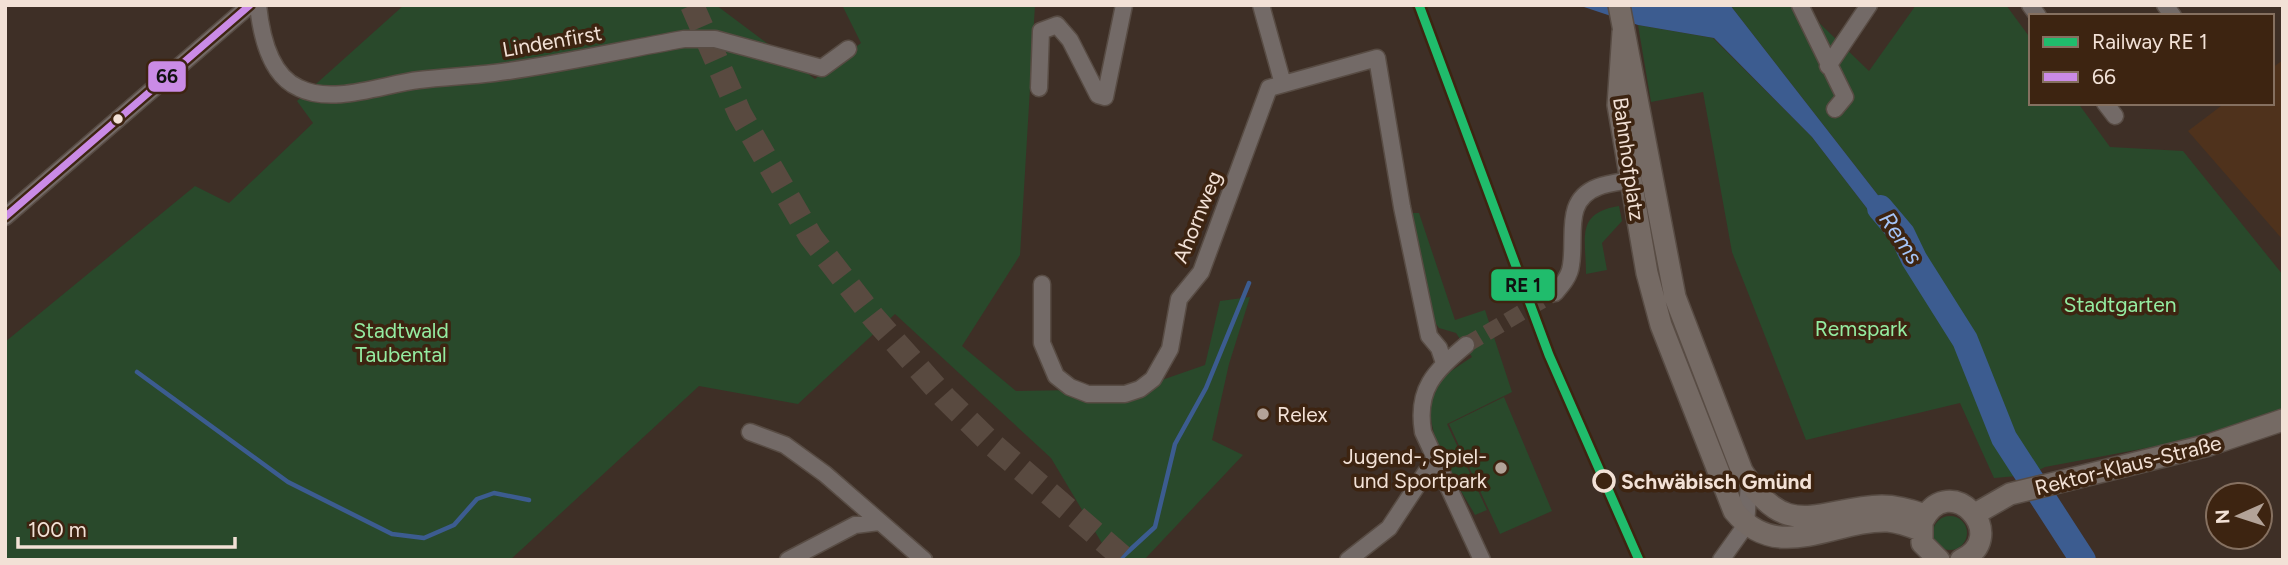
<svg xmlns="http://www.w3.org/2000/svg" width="2288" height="565" font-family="Figtree,sans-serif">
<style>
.built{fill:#4f321c}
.green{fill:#29492b}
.water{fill:#3c5c90}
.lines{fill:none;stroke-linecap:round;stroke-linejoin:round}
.stream{stroke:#3c5c90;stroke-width:4.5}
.river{stroke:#3c5c90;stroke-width:26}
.minor-tunnel{stroke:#594a40;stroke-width:16;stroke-dasharray:16 8;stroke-linecap:butt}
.highway-tunnel{stroke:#594a40;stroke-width:24;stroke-dasharray:24 12;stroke-linecap:butt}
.minor-casing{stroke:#584c44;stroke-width:19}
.major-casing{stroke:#584c44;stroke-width:24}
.minor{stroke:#736a67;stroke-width:16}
.major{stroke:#756a64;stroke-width:21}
.bus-1-casing{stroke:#3d2411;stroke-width:12}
.bus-1{stroke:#ca8be6;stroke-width:7}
.rail-1-casing{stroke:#3d2411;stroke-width:14}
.rail-1{stroke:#20bc6c;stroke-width:9}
.bus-dot{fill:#f2e1d6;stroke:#3d2411;stroke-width:2.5}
.poi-dot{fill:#b3a398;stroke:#3d2411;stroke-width:2.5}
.stop-dot{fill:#3d2411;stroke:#f2e1d6;stroke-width:3.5}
.labels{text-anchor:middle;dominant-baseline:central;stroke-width:7;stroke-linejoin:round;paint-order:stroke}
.street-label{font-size:21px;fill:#f2e1d6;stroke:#3d2411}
.park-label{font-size:21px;fill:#94eca1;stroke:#3d2411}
.poi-label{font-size:21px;fill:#f2e1d6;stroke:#3d2411;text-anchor:start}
.stop-label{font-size:21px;font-weight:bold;fill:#f2e1d6;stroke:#3d2411;text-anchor:start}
.water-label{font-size:23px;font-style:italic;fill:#a4c4f7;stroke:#3d2411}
.line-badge{stroke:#3d2411;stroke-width:2.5}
.pale-badge-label{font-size:19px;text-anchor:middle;font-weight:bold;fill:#111}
</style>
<rect width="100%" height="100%" fill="#3e2f26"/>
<!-- built -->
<path class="built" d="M2283 60V240L2188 131 2225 103H2272V68Z"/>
<!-- green -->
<path class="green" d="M404 5H716L815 79 861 43 842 5H1035L1020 255 962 346 1016 391 1136 389 1205 365 1220 301 1250 297 1229 364 1212 440 1243 455 1144 560H1112L1051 458 895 314 798 404 699 386 510 560H5V342L195 186 229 203 313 123 297 101Z
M1730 5H1806L1809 13 1869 71 1916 5H2006L2031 39V103H2078L2110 147 2183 151 2283 275V411L2173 443 2045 467 2029 475 1994 478 1960 403 1806 440 1732 252 1703 92 1651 102 1638 25 1713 38 1812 137 1886 233H1902L1895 217Z
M1619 206 1622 221 1602 243 1607 270 1586 274C1586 238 1575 213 1619 206Z
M1407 213H1419L1455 320 1485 310 1512 392 1447 424 1487 510 1475 515C1456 480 1406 412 1445 376 1453 369 1463 363 1472 357L1456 333 1439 328 1434 321Z
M1504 397 1552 511 1500 534 1449 424Z
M1933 533a17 17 0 1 1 34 0a17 17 0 1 1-34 0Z"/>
<!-- water -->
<path class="water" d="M1578 5H1730L1895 217 1902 234 1886 233 1812 137 1714 38 1638 25Z"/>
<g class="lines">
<!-- stream -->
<path class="stream" d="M137 372 288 482 392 534 424 538 454 525 477 499 494 493 529 500
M1119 560 1155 527 1175 444 1206 388 1249 283"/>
<!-- river -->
<path class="river" d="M1880 208 1902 234 1914 259 1965 340 2004 438 2083 560"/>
<!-- minor-tunnel -->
<path class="minor-tunnel" d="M1466 345 1555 293"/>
<!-- highway-tunnel -->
<path class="highway-tunnel" d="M692 5 740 114 811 237 874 318 945 398 992 444 1126 560"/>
<defs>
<path id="minor" d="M258 5C261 34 269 75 299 88 333 105 384 84 419 80 444 77 469 76 494 73 557 65 621 50 684 39H715L822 68 848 49
M1261 5 1283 84
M1800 5 1845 97 1835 109
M2030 5 2038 16
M2165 5 2173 16
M1828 66 1869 5
M1039 88 1041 31 1057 25 1070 40 1098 95 1105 97 1124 5
M2105 103 2115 116
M5 217 250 5
M1042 284V343L1056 376 1070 387 1088 394H1125L1140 389 1153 379 1170 349 1179 299 1201 272 1269 88 1377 58 1402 207 1429 336 1439 348 1444 363
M1555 293C1562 285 1570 276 1571 265 1576 236 1563 200 1598 187 1608 183 1620 182 1631 180
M1466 345C1434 372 1416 389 1423 432L1482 560
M750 432 785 445 825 474 924 560
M788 560 855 525 879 522
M1348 560 1389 528 1426 472 1437 463
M1721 560 1746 525 1749 483"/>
<path id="major" d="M1619 5 1675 297 1742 471C1787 544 1818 508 1882 506 1898 506 1911 510 1925 515
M1623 32 1618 105 1647 273 1661 325 1734 511C1778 565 1834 519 1888 521 1899 522 1910 526 1920 530
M1975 514 2010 494 2209 445 2283 420
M1939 560 1922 543V522C1949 467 2013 536 1961 560"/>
</defs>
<!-- minor casing -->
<use href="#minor" class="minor-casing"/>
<!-- major casing -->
<use href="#major" class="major-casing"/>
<!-- minor -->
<use href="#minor" class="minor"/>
<!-- major -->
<use href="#major" class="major"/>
<defs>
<path id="bus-1" d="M5 217 250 5"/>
</defs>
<!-- bus-1 casing -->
<use href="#bus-1" class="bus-1-casing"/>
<!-- bus-1 -->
<use href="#bus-1" class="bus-1"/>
<defs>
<path id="rail-1" d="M1419 5 1549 355 1639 560"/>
</defs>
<!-- rail-1 casing -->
<use href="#rail-1" class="rail-1-casing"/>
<!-- rail-1 -->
<use href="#rail-1" class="rail-1"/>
</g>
<!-- markers -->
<circle class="bus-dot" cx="118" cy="119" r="6"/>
<g class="poi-dot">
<circle cx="1263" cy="414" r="7"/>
<circle cx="1501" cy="468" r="7"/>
</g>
<circle class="stop-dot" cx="1604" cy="481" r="10"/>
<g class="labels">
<!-- street labels -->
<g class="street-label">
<text transform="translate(552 41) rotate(-10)">Lindenfirst</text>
<text transform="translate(1629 159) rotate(82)">Bahnhofplatz</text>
<text transform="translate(1197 217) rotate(-68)">Ahornweg</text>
<text transform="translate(2128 465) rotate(-14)">Rektor-Klaus-Straße</text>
</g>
<!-- park labels -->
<g class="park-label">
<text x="2120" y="304">Stadtgarten</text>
<text x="1861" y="328">Remspark</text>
<text x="401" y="330">Stadtwald<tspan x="401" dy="24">Taubental</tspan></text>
</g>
<!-- poi labels -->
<g class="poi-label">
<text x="1277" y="414">Relex</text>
<text x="1487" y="456" text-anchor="end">Jugend-, Spiel-<tspan x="1487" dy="24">und Sportpark</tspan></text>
</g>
<!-- stop labels -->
<g class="stop-label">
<text x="1621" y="481">Schwäbisch Gmünd</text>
</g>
<!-- water labels -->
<g class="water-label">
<text transform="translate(1901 238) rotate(56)">Rems</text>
</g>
</g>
<g class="line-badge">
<rect x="147" y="60" width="40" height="33" rx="7" fill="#ca8be6"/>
<rect x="1490" y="268" width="66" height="34" rx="7" fill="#20bc6c"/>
</g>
<g class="pale-badge-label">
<text x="167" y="83">66</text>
<text x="1523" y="292">RE 1</text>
</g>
<!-- border -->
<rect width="2288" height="565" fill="none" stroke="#f2e1d6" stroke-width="14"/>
<!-- legend -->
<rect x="2029" y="14" width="245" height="91" fill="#3d2411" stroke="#857060" stroke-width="2"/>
<rect x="2043" y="37" width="35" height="10" fill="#20bc6c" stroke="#857060" stroke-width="2"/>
<text x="2092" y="49" font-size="21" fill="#f2e1d6">Railway RE 1</text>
<rect x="2043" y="72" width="35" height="10" fill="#ca8be6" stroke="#857060" stroke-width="2"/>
<text x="2092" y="84" font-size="21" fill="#f2e1d6">66</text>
<!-- north arrow -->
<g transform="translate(2239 516) rotate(267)"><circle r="33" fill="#3d2411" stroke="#857060" stroke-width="2"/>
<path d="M0-5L12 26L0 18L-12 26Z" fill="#b3a398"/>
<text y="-10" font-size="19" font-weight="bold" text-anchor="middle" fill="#f2e1d6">N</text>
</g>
<!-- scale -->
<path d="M18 537v10h217v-10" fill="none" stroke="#f2e1d6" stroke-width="3.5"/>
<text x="28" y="537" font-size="21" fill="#f2e1d6" stroke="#3d2411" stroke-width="5" paint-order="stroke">100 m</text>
</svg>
